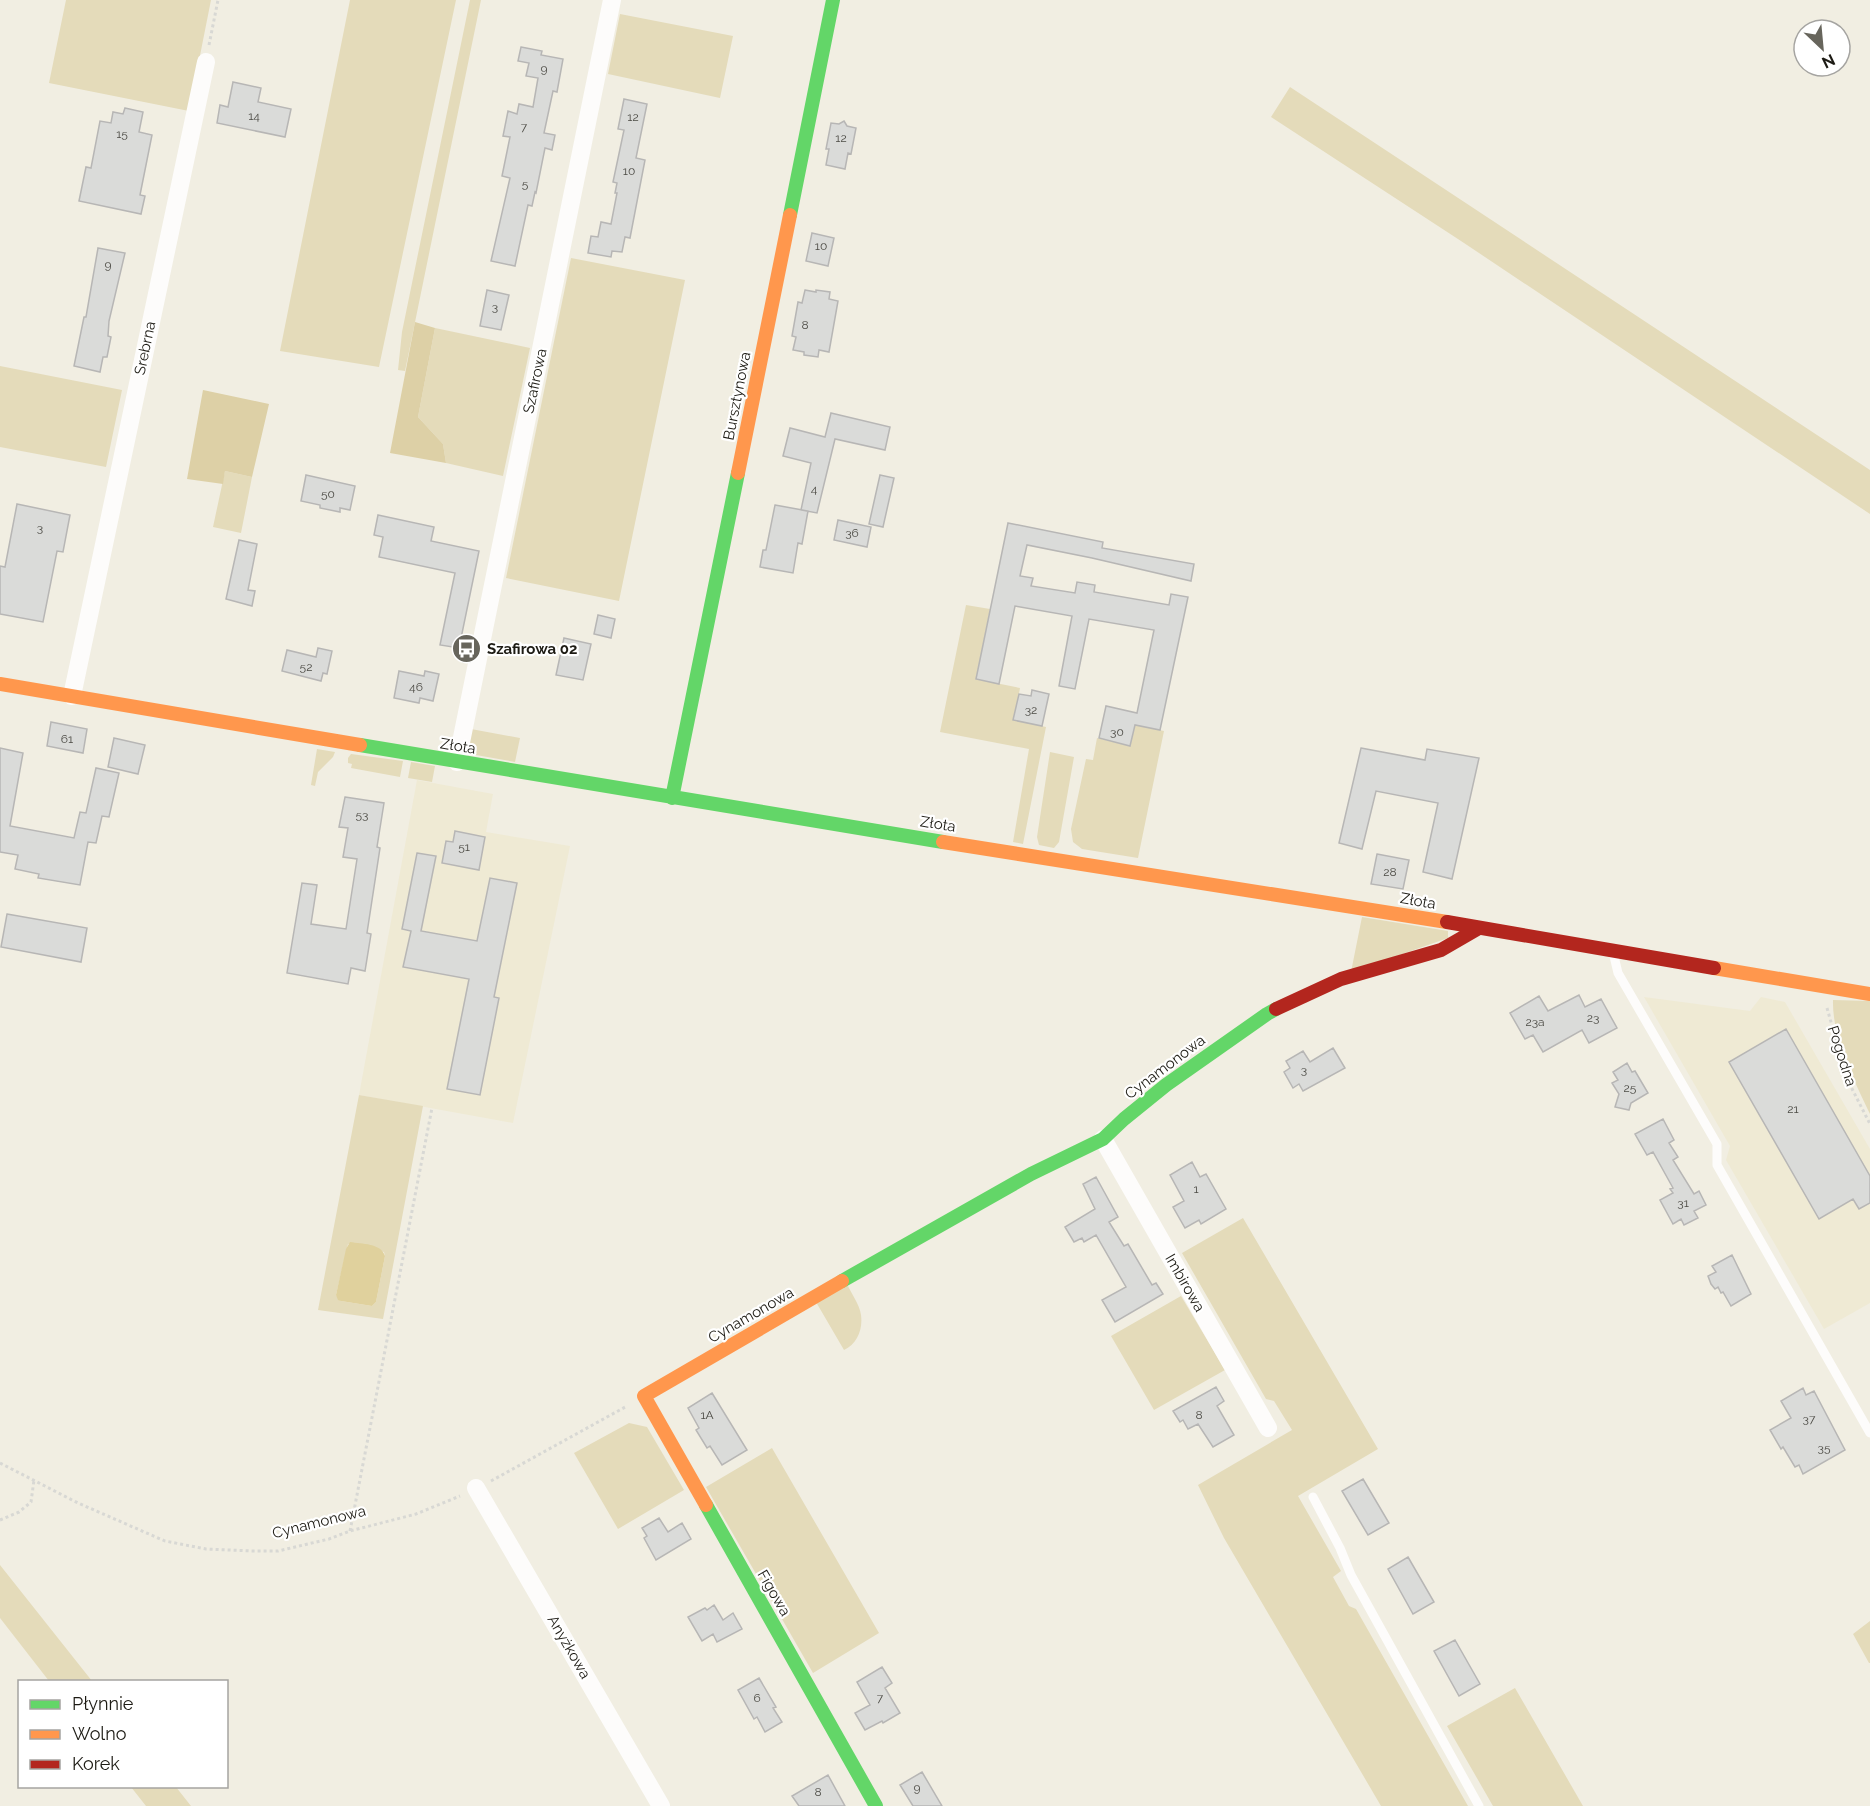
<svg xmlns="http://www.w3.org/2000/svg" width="1870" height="1806" font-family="Raleway,sans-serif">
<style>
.built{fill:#efead4}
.green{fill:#e4dbba;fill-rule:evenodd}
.forest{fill:#ddd0a6}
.water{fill:#e0d19d}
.building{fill:#dadbd9;stroke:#b7b6b5;stroke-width:1.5}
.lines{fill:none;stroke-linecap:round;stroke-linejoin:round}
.path{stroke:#d8d8d4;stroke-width:3;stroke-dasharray:3 3;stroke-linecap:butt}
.lane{stroke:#fdfcfb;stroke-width:9}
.street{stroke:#fdfcfb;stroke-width:18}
.fast{stroke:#63d668;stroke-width:14}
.slow{stroke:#ff974d;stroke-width:14}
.jam{stroke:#b3261e;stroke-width:14}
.labels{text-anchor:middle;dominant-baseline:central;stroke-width:4.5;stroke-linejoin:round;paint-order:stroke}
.number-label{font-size:12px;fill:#4c4b45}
.street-label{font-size:15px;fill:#1d1b14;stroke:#fff}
.poi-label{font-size:15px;font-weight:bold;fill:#1d1b14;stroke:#fff;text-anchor:start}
</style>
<rect width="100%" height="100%" fill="#f1eee2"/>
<!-- built -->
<path class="built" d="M417 780 493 794 486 832 570 846 513 1123 359 1095Z
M1644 997 1750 1011 1761 997 1785 1002 1870 1149V1303L1824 1329 1726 1160 1730 1146Z"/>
<!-- green -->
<path class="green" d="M66 0H211L189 111 49 83Z
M350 0H456L379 367 280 351Z
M470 0H481L405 371 398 370 402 332Z
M620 14 733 36 720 98 608 74Z
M1290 87 1870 470V514L1461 241 1271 117Z
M571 258 685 280 619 601 506 578Z
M435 328 530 348 503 476 446 463 443 444 418 417Z
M0 366 122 390 106 467 0 447Z
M225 471 252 477 241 533 213 527Z
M966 605 990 609 976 679 1020 688 1014 720 1046 727 1023 844 1013 842 1029 749 940 732Z
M1135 725 1164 731 1138 858 1082 849 1073 842 1071 829 1086 759 1093 760 1097 738 1130 746Z
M471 729 520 738 515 762 476 755 469 740Z
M317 749 335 752 333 757 318 772 315 786 311 785Z
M1050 752 1074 757 1059 842 1054 848 1039 845 1037 837Z
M351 754 403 761 400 777 351 768 352 764 348 763V758Z
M411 762 435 766 432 782 408 778Z
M1362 917 1448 931V938L1351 972Z
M1833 1000 1870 1001V1114C1854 1080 1832 1038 1833 1000Z
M359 1095 423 1106 383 1319 318 1310ZM348 1244 384 1252 385 1256 376 1302 372 1306 341 1301 336 1295Z
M1243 1218 1378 1449 1298 1496 1341 1571 1333 1577 1349 1606 1356 1609 1468 1806H1381L1224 1538 1198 1485 1292 1430 1274 1401 1266 1399 1182 1253Z
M847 1284C851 1293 860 1305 861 1315 863 1330 857 1344 844 1350L816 1302Z
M1181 1296 1225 1370 1154 1410 1111 1336Z
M629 1423 647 1427 684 1490 618 1529 574 1453Z
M772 1448 879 1633 813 1673 706 1487Z
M0 1565 92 1681H49L0 1618Z
M1870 1621V1663H1869L1853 1634Z
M1515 1688 1583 1806H1493L1447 1726Z
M131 1787H176L191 1806H146Z"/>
<!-- forest -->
<path class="forest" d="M415 322 435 328 418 417 443 444 446 463 390 453Z
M203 390 269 404 252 477 225 471 223 484 187 479Z"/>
<!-- water -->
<path class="water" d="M350 1242C362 1244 381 1243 385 1256L376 1302 372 1306 341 1301 338 1300 336 1295 346 1249Z"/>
<!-- building -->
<path class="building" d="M521 47 542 51 541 55 563 59 557 92 553 91 544 133 555 135 552 150 545 148 536 193 535 192 532 206 528 205 515 266 491 261 510 178 502 176 510 137 503 136 508 111 517 114 519 104 533 107 538 78 526 76 529 63 518 61Z
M233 82 261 88 258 102 291 109 285 137 217 123 220 105 228 107Z
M624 99 647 104 636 158 645 160 630 238 625 237 622 252 612 251 611 257 588 253 591 236 598 237 601 222 611 224 617 193H615L617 183 613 182 624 130 618 129Z
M125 108 143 112 139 132 152 135 140 195 145 196 141 214 79 201 86 167 91 168 100 121 111 123 113 112 123 114Z
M844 121 847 126 856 128 851 154 848 153 845 169 826 165 829 149H826L831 123 839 124Z
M812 233 834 238 828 266 806 261Z
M98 248 125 253 109 321 108 336 111 337 107 357H103L100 372 74 366 84 317H86Z
M487 290 509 295 501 330 480 326Z
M805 290 816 292V290L830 292 829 299 838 301 829 352 819 350 818 357 804 355V352L793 350 796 337 792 336 798 302 802 303Z
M831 413 890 427 885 450 835 439 817 513 801 510 811 463 783 456 790 428 825 437Z
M306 475 355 486 350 510 340 508V512L320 508V505L301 501Z
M880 475 894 478 883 527 869 524Z
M17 504 70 515 63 552 57 551 43 622 0 614V566L5 567Z
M775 505 808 511 802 544 798 543 793 573 760 567 763 550H766Z
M378 515 434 527 431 541 479 551 459 648 440 645 455 573 379 557 383 537 374 535Z
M838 520 871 527 867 547 834 540Z
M1008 523 1103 542 1102 548 1194 564 1191 581 1092 558 1027 545 1020 576 1033 578 1031 586 1075 593 1077 582 1095 585 1094 592 1169 605 1171 594 1188 597 1160 730 1135 725 1130 746 1099 738 1106 706 1137 713 1154 630 1089 619 1075 689 1059 686 1072 616 1015 606 999 684 976 679Z
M239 540 257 544 248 590 255 591 252 606 226 599Z
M598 615 615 619 611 638 594 634Z
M564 638 591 644 583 680 556 675Z
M318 648 332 651 327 674 323 673 321 681 282 671 287 650 316 657Z
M399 671 424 676 425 671 439 674 433 701 420 698 419 703 394 698Z
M1032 690 1049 694 1042 726 1013 720 1019 694 1031 696Z
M51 722 87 729 83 753 47 746Z
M114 738 145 745 138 774 108 767Z
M0 748 23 753 10 826 74 838 80 812 86 813 96 768 119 773 109 817 102 816 96 843 88 842 80 885 38 878 39 874 15 869 18 855 0 852Z
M1361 748 1425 760 1427 749 1479 758 1452 879 1423 872 1438 803 1376 791 1362 849 1339 843Z
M345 797 384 803 377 847 380 848 367 933 371 934 365 971 351 968 348 984 287 973 302 883 317 885 311 924 346 929 357 859 343 857 348 828 339 827Z
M455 831 485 837 479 870 442 863 446 841 453 842Z
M417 853 436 856 421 931 477 941 490 878 517 883 494 997 499 998 480 1095 447 1089 469 979 403 967 411 931 402 929Z
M1377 854 1409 860 1403 889 1371 884Z
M7 914 87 928 81 962 1 947Z
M1579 995 1585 1007 1601 999 1617 1028 1589 1043 1582 1030 1543 1052 1533 1035 1525 1039 1510 1013 1539 996 1548 1011Z
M1786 1029 1870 1176V1203L1859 1209 1853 1199 1819 1219 1729 1062Z
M1333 1048 1345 1068 1303 1091 1299 1084 1293 1088 1284 1072 1290 1068 1286 1061 1303 1051 1310 1062Z
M1627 1063 1632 1072 1635 1071 1648 1093 1631 1103 1629 1110 1615 1107 1619 1094 1612 1083 1618 1080 1613 1072Z
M1663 1119 1674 1140 1669 1143 1678 1157 1673 1160 1694 1194 1699 1191 1706 1205 1694 1211 1698 1218 1684 1225 1681 1219 1673 1224 1660 1200 1673 1193 1670 1189 1673 1188 1653 1152 1647 1155 1635 1134Z
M1192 1162 1200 1177 1206 1174 1226 1209 1201 1224 1199 1220 1185 1228 1173 1207 1184 1201 1170 1175Z
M1096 1177 1118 1217 1109 1222 1124 1246 1128 1244 1152 1285 1156 1283 1163 1294 1115 1322 1102 1300 1126 1287 1096 1235 1084 1242 1082 1238 1074 1242 1065 1227 1095 1209 1083 1184Z
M1732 1255 1751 1294 1731 1306 1723 1292 1721 1293 1718 1287 1715 1289 1711 1284 1708 1276 1716 1272 1712 1266Z
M1216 1387 1224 1401 1217 1406 1234 1435 1213 1447 1198 1424 1188 1429 1183 1420 1180 1422 1173 1411Z
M1803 1388 1806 1395 1814 1391 1845 1450 1803 1474 1799 1465 1795 1467 1783 1447 1781 1449 1770 1430 1791 1418 1781 1401Z
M712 1393 747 1450 722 1465 710 1446 707 1448 696 1430 699 1428 688 1408Z
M1363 1479 1389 1523 1368 1535 1342 1491Z
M659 1518 668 1532 682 1523 691 1539 656 1560 644 1538 647 1536 642 1528Z
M1408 1557 1434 1602 1413 1614 1388 1569Z
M714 1605 723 1620 733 1613 742 1629 717 1642 713 1634 702 1641 688 1617 705 1608 707 1610Z
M1455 1640 1480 1684 1459 1696 1434 1651Z
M882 1667 892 1683 885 1688 900 1713 883 1723 882 1721 865 1730 855 1713 870 1705 857 1682Z
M759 1678 776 1707 773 1708 782 1722 765 1732 757 1717 754 1719 738 1690Z
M922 1772 942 1806H913L900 1785Z
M828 1775 845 1806H799L792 1796Z"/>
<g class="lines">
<!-- path -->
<path class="path" d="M209 45 218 0
M1827 1008 1847 1079 1870 1124
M0 1463 78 1503 165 1541 206 1549 252 1551H278L329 1539 350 1531 416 1514 460 1496
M491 1481 627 1406
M0 1520 19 1512 31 1502 34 1480
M350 1531 432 1108"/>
<!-- lane -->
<path class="lane" d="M1613 952 1618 973 1717 1144V1165L1870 1433
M1313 1497 1340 1548 1351 1575 1479 1806"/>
<!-- street -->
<path class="street" d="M72 696 206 62
M457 762 612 0
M1103 1139 1268 1428
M476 1488 661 1806"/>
<!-- fast -->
<path class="fast" d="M790 215 833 0
M360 745 943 842
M672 798 738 473
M842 1281 1031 1174 1103 1139 1124 1119 1166 1085 1267 1014 1276 1009
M706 1505 876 1806"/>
<!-- slow -->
<path class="slow" d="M738 473 790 215
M0 684 360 745
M943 842 1447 922
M1714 968 1870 994
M706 1505 644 1396 842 1281"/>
<!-- jam -->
<path class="jam" d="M1447 922 1714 968
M1276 1009 1341 979 1441 950 1479 928"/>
</g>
<!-- icons -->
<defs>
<symbol id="bus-disc" viewBox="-11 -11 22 22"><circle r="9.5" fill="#67655c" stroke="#fff"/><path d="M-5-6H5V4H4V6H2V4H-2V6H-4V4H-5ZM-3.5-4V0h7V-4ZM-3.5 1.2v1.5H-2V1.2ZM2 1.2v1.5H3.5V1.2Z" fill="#fff"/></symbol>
</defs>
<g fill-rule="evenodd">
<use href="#bus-disc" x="450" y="632" width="33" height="33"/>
</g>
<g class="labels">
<!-- number labels -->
<g class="number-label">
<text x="544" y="69">9</text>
<text x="254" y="116">14</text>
<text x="633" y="117">12</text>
<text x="524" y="127">7</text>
<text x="122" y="134">15</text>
<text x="841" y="138">12</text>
<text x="629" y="171">10</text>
<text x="525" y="184">5</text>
<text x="821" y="246">10</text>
<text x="108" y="265">9</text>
<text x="495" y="307">3</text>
<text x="805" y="325">8</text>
<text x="814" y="489">4</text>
<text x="328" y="494">50</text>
<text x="40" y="528">3</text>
<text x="852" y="533">36</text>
<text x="306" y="667">52</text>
<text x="416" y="687">46</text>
<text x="1031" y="710">32</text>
<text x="1117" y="732">30</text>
<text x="67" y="739">61</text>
<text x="362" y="815">53</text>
<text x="464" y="847">51</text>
<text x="1390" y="872">28</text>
<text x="1593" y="1018">23</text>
<text x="1535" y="1022">23a</text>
<text x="1304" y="1070">3</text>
<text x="1630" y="1088">25</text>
<text x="1793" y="1109">21</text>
<text x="1196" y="1189">1</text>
<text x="1683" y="1203">31</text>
<text x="707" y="1415">1A</text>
<text x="1199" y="1415">8</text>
<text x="1809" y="1419">37</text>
<text x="1824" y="1448">35</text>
<text x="757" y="1698">6</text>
<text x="880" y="1698">7</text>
<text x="917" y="1788">9</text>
<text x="818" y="1792">8</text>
</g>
<!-- street labels -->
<g class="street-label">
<text transform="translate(145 348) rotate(-78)">Srebrna</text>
<text transform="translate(535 381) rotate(-78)">Szafirowa</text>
<text transform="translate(737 396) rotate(-79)">Bursztynowa</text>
<text transform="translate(458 746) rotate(9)">Złota</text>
<text transform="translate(938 824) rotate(9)">Złota</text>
<text transform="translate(1418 901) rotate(10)">Złota</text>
<text transform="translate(1842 1056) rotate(72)">Pogodna</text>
<text transform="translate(1165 1067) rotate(-37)">Cynamonowa</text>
<text transform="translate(1185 1283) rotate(60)">Imbirowa</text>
<text transform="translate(751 1315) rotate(-30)">Cynamonowa</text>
<text transform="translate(319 1522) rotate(-14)">Cynamonowa</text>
<text transform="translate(774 1593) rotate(60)">Figowa</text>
<text transform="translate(569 1647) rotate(60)">Anyżkowa</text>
</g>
<!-- poi labels -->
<g class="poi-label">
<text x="487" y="649">Szafirowa 02</text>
</g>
</g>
<!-- legend -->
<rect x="18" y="1680" width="210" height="108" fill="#ffffff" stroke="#a5a4a1" stroke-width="1.5"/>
<rect x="30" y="1700" width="30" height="9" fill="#63d668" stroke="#a5a4a1" stroke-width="1.5"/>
<text x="72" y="1710" font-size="18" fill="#1d1b14">Płynnie</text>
<rect x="30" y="1730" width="30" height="9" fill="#ff974d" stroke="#a5a4a1" stroke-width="1.5"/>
<text x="72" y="1740" font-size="18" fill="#1d1b14">Wolno</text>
<rect x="30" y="1760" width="30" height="9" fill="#b3261e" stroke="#a5a4a1" stroke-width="1.5"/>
<text x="72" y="1770" font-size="18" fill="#1d1b14">Korek</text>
<!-- north arrow -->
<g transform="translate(1822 48) rotate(154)"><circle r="28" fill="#ffffff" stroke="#a5a4a1" stroke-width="1.5"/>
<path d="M0-4.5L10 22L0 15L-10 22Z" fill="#67655c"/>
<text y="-9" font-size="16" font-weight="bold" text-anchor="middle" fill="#1d1b14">N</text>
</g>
</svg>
